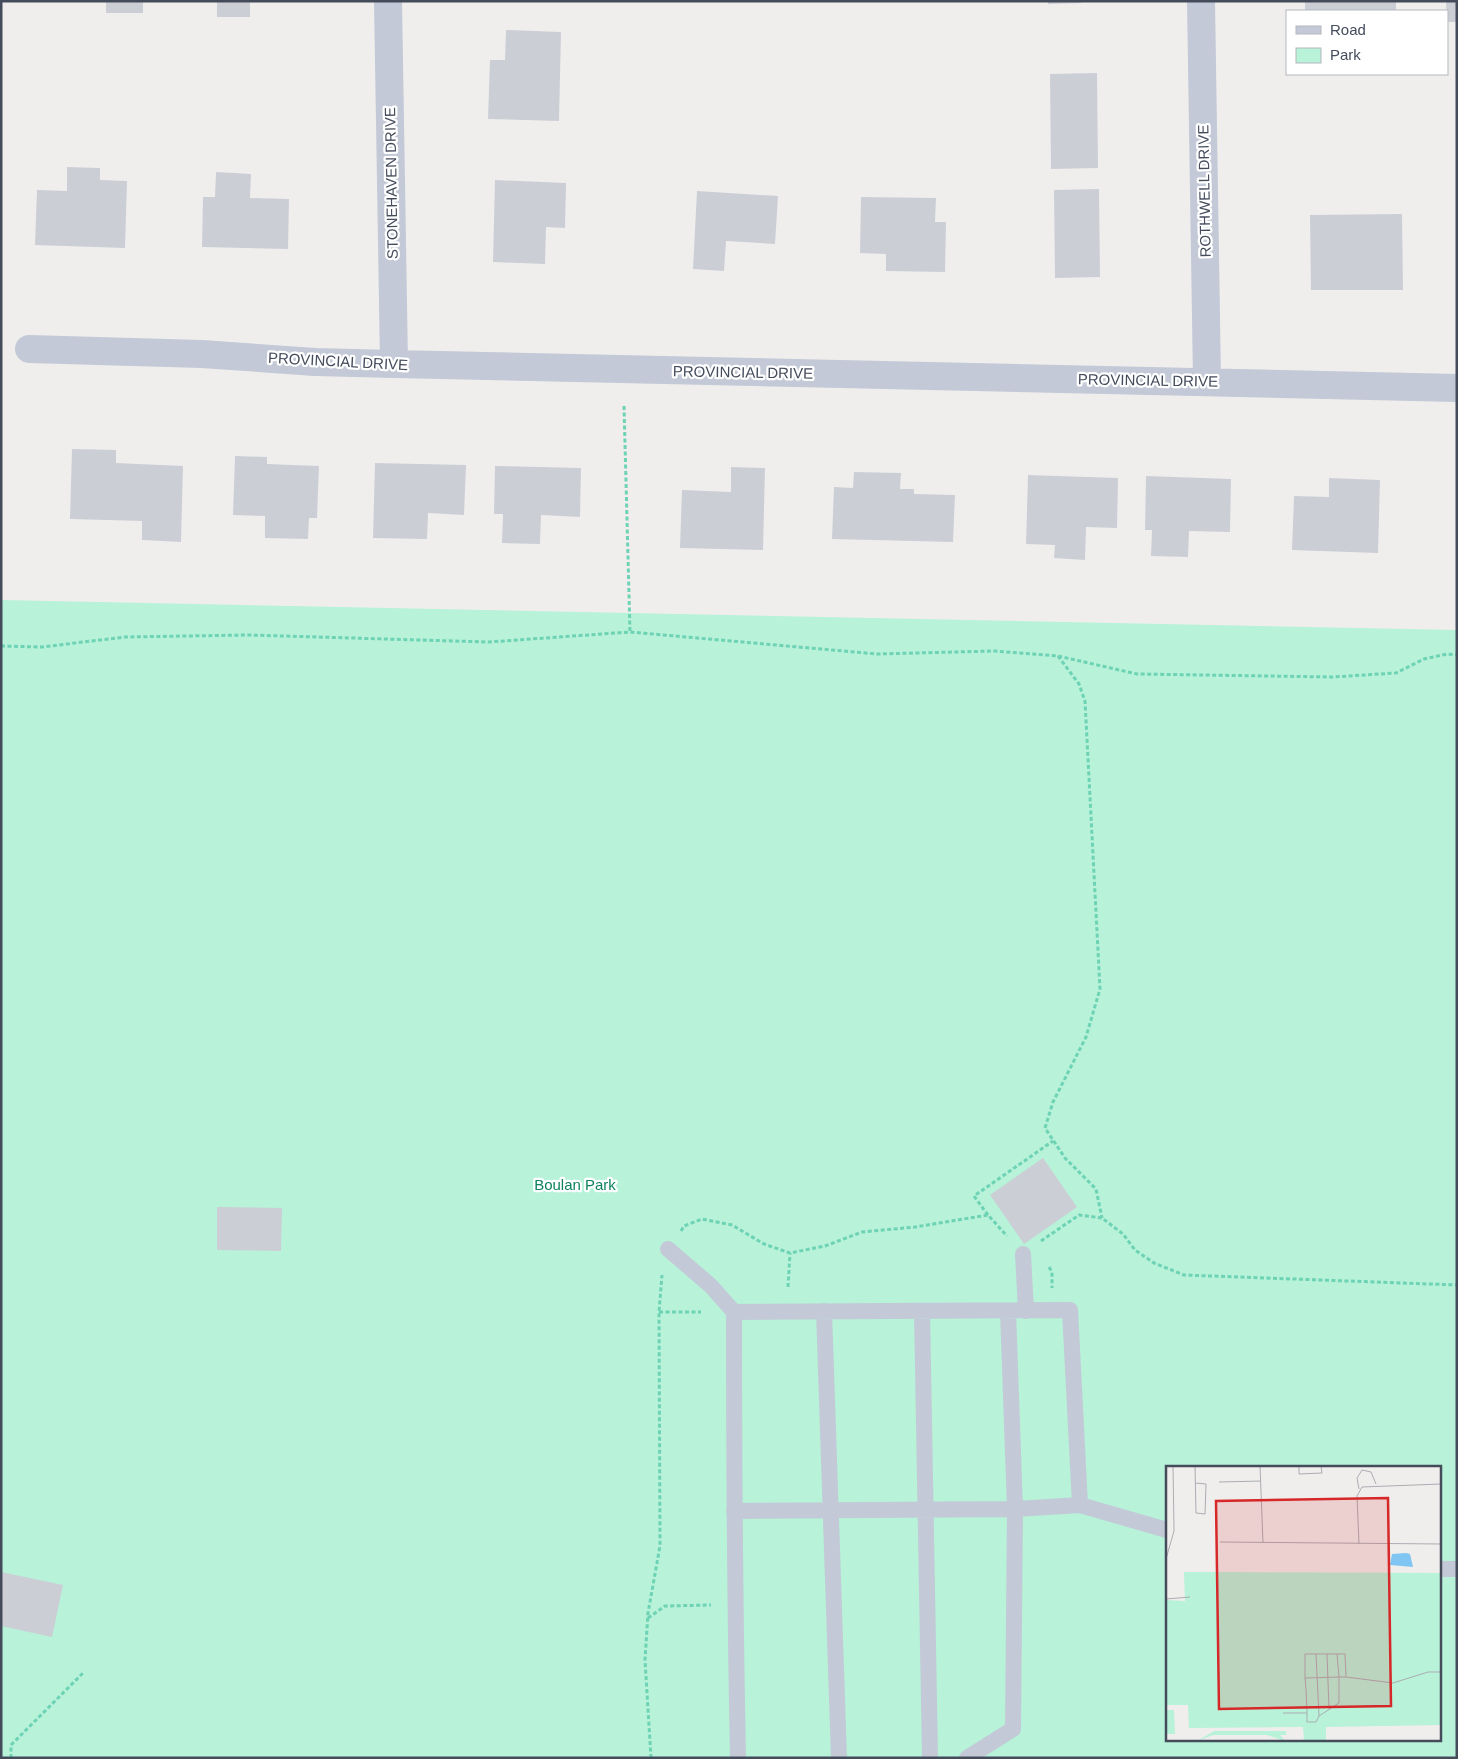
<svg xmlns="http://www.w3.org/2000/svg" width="1458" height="1759" font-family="Helvetica,sans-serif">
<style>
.green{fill:#b7f2d9;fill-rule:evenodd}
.building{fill:#ccced6}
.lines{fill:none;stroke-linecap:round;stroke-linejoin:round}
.path{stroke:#6dd3b4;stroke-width:3;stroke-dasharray:4 2.5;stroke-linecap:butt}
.lane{stroke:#c3c9d6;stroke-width:16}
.street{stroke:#c3c9d6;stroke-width:28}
.labels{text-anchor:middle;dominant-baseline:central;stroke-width:4.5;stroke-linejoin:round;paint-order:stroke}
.street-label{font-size:15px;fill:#444c5c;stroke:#fff}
.park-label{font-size:15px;fill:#0f835f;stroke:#fff}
.inset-road{fill:none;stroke:#abadb3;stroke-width:1}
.view{fill:#d62828;fill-opacity:0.15;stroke:#d62828;stroke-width:2.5}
.inset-edge{fill:none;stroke:#444c5c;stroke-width:2.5}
</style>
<rect width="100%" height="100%" fill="#f0eeed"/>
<!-- green -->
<path class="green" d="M1 600 1457 630V1758H1ZM1167 1468H1439V1740H1167Z"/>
<!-- building -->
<path class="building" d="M106 1H143V13H106Z
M217 1H250V17H217Z
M1048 1H1081V3L1048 4Z
M1305 1H1396V11H1305Z
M1446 1H1457V22H1447Z
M506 30 561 32 559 121 488 119 490 60H505Z
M1097 73 1098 168 1051 169 1050 74Z
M67 167 100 168V180L127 181 125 248 35 245 37 190 67 191Z
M216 172 251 174 250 198 289 199 288 249 202 247 203 197H215Z
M495 180 566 183 565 228 546 227 545 264 493 262Z
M1099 189 1100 277 1055 278 1054 190Z
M697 191 778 196 775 244 726 241 724 271 693 269Z
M861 197 936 198 935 222H946L945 272 886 271V254L860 253Z
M1402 214 1403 290H1311L1310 215Z
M72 449 116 450V463L183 466 181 542 142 540V521L70 519Z
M235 456 267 457V464L319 466 317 518H309L308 539 265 538V516L233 515Z
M375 463 466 465 464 515 428 513 427 539 373 538Z
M495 466 581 468 580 517 541 515 540 544 502 543 503 514H494Z
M731 467 765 468 763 550 680 548 682 490 731 492Z
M854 472 901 473 900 489H914V494L955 495 953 542 832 539 834 487 853 488Z
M1028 475 1118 478 1117 528 1086 527 1085 560 1054 558 1055 545 1026 544Z
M1146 476 1231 479 1230 532 1189 531 1188 557 1151 556 1152 530H1145Z
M1329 478 1380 480 1378 553 1292 550 1294 496 1329 497Z
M1043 1158 1077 1207 1024 1244 990 1195Z
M217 1207 282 1208 281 1251 217 1250Z
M1 1572 63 1585 52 1637 1 1626Z"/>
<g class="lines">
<!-- path -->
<path class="path" d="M624 406 630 632
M1 646 42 647 125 637 248 635 489 642 630 632 877 654 995 651 1058 656 1137 674 1333 677 1396 673 1424 659 1447 654 1457 655
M1058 656 1079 684 1085 701 1100 989 1086 1037 1053 1102 1045 1128 1065 1158 1096 1189 1102 1218
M988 1215 974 1196 1053 1141
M681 1231 684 1226 702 1219 732 1225 764 1244 790 1253 825 1246 862 1232 915 1227 988 1215 1007 1236
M1041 1241 1079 1215 1102 1218 1123 1234 1135 1250 1154 1263 1184 1275 1457 1285
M1049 1267 1052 1272V1288
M788 1287 790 1253
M659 1312H701
M648 1618 665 1606 711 1605
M11 1758V1745L84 1672
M651 1758 645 1660 648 1613 660 1546 659 1312 662 1275"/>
<!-- lane -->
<path class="lane" d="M668 1249 711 1286 734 1312
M1023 1254 1026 1311
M824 1311 839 1758
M922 1311 930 1758
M1080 1505 1167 1530
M734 1511 1015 1509 1080 1505 1070 1310 734 1312C734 1460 735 1609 738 1758
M1439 1569H1457
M967 1758 1013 1729 1015 1509 1008 1311"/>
<!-- street -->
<path class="street" d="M388 1 394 364
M1201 1 1207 381
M29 349 202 354 315 362 394 364 1457 388"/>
</g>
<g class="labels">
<!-- street labels -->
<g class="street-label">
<text transform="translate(391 183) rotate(-91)">STONEHAVEN DRIVE</text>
<text transform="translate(1204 191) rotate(-91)">ROTHWELL DRIVE</text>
<text transform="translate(338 361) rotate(3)">PROVINCIAL DRIVE</text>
<text transform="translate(743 372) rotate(1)">PROVINCIAL DRIVE</text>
<text transform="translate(1148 380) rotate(1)">PROVINCIAL DRIVE</text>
</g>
<!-- park labels -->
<g class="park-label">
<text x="575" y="1184">Boulan Park</text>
</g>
</g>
<!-- overview -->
<g transform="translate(1166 1466)">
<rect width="275" height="275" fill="#f0eeed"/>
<path d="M18 106 275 107V259L160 261V275H138L137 261 23 262 22 239H0V134L19 135ZM0 244H8L9 268H0ZM48 265H120V269H114L119 275 101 269H47L31 275Z" fill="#b7f2d9"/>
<path d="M240 87 244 88 247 101 224 99 226 88Z" fill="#81c5f3"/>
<path class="inset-road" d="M29 0 30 47 39 48 40 18 29 17M94 0 97 77M133 0V8L156 7 155 0M53 16 95 15M193 23 191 12 196 4 205 6 210 18M54 76 275 78M193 78 191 30 196 21 275 18M0 93 8 65 7 0M0 133 24 131M150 188 153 250M161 188 163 243M180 211 227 217 262 206H275M139 212 173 211H180L179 188H139V212L140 223 141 247V256H150L153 250 173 237V211L171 188M117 247H141"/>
<path class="view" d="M222 32 225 240 53 243 50 35Z"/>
<rect width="275" height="275" class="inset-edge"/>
</g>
<!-- border -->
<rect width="1458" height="1759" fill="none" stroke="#444c5c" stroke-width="5"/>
<!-- legend -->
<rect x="1286" y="10" width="162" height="65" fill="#ffffff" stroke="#b4b7be"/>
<rect x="1296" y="26" width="25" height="8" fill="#c3c9d6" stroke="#b4b7be"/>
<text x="1330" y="35" font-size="15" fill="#444c5c">Road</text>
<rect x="1296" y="48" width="25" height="15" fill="#b7f2d9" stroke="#b4b7be"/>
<text x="1330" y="60" font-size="15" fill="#444c5c">Park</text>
</svg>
